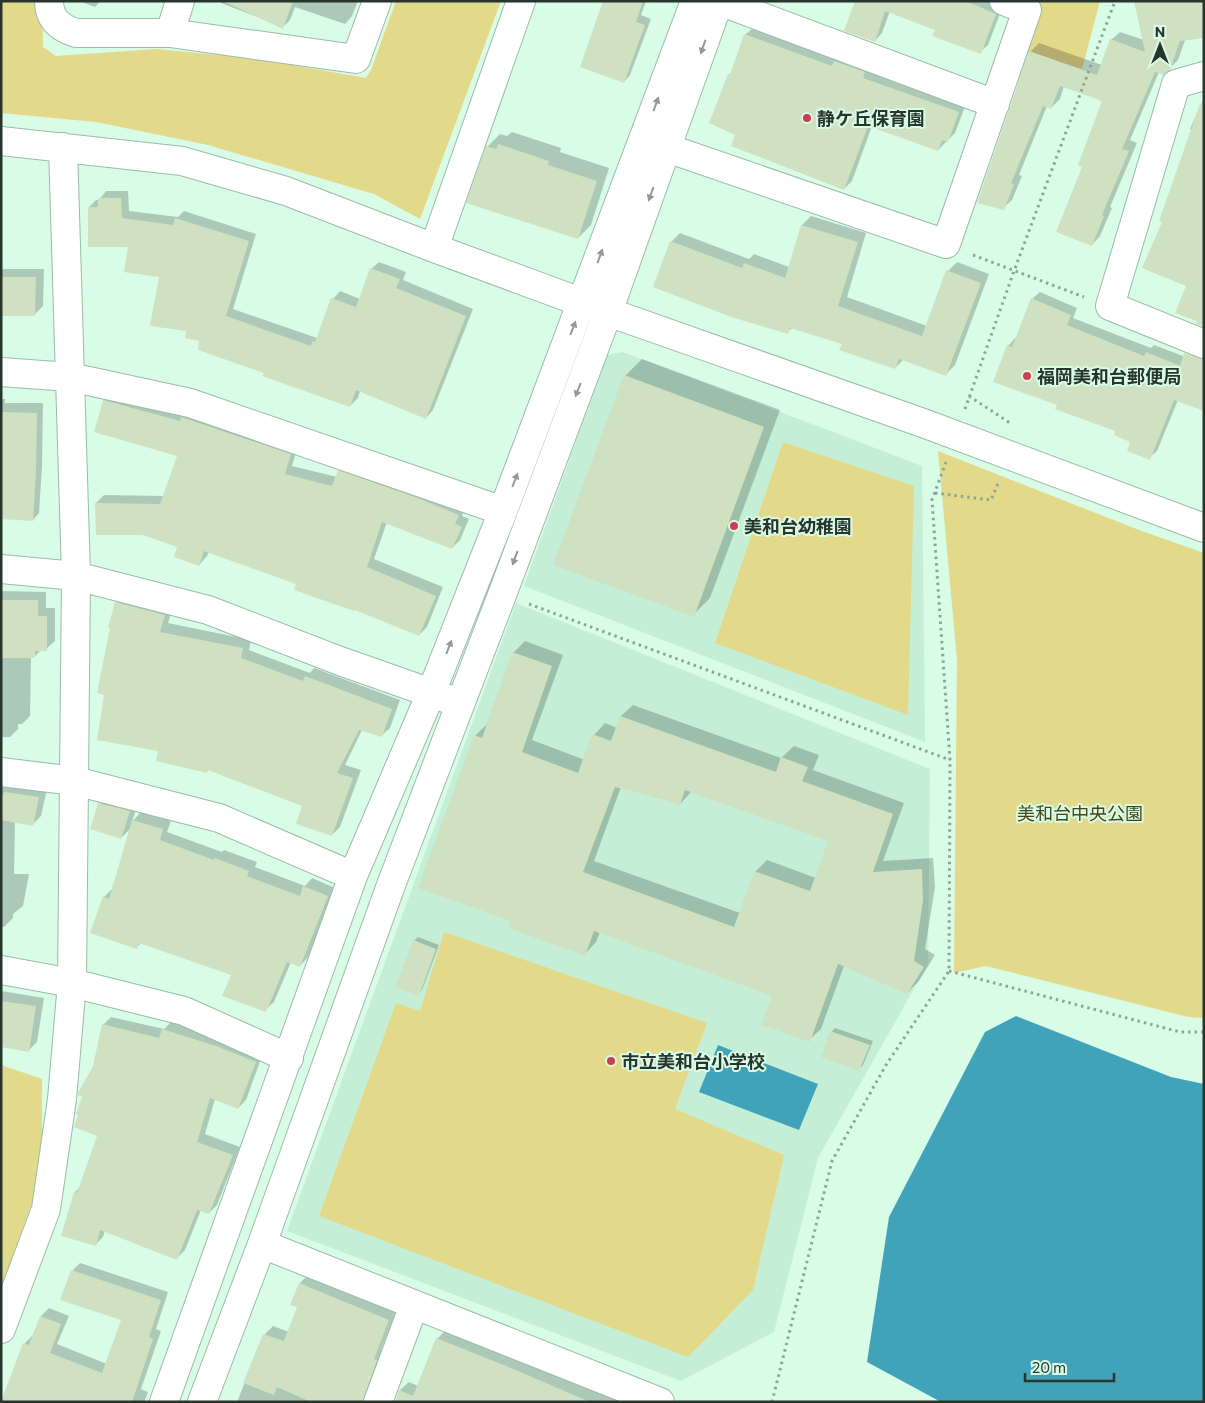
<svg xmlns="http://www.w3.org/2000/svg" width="1205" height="1403" font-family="Commissioner,'Noto Sans JP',sans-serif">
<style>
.built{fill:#c4efd6}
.green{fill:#e3d98a}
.water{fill:#41a3b9}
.shadow{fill:#0003;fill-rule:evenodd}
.building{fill:#d0e1c1;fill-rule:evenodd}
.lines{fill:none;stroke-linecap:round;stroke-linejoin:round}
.minor-casing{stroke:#9abca7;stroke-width:30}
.path{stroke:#8ca696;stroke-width:3;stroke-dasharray:2.5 4;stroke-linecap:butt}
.minor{stroke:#fff;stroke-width:28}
.oneway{fill:#939a96}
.poi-dot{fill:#cd3d51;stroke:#d8fce6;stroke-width:2}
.labels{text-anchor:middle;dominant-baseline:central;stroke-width:4;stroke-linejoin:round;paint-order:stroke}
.poi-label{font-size:18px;font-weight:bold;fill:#27352c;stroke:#d8fce6;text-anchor:start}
.park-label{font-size:18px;fill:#48431a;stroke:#d8fce6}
</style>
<rect width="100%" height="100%" fill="#d8fce6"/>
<!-- built -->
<path class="built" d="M623 352 922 466 925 742 524 586 607 355Z
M516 603 930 769 928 964 818 1158 774 1332 681 1381 287 1231Z"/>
<!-- green -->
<path class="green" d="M1 1H42L43 47 56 56 156 49 252 58 366 78 371 70 396 1H501L420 219 374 194 208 145 96 122 1 113Z
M1022 1H1100L1082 69 1006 46Z
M783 442 914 486 908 715 715 643Z
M938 451 1139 530 1204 553V1018L1188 1017 986 966 954 973 957 660Z
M444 932 707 1023 675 1109 784 1155 753 1290 688 1357 319 1216 396 1003 420 1011Z
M1 1065 42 1079V1175L1 1289Z"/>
<!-- water -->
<path class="water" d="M1016 1016 1171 1077 1204 1084V1402H941L867 1362 889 1217 985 1032Z
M718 1045 818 1084 799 1130 699 1092Z"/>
<!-- shadow -->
<path class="shadow" d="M79 1H101L95 7Z
M222 1H358L352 16 345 24 295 7 290 20 283 27 221 3Z
M598 1H646L641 15 651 19 630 75 624 82 604 3Z
M855 1H998L1003 6 988 45 980 52 936 29 890 11 882 33 875 41Z
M1199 1 1178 60 1169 69 1159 72 1130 140 1137 143 1110 207 1112 208 1100 236 1092 245 1084 166 1104 100 1064 86 1060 99 1051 108 1047 106 1019 175 1022 176 1012 200 1003 208 978 202 1031 51 1039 43 1102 65 1111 40 1120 32 1144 40Z
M754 27 966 104 955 133 938 150 872 126 852 181 844 189 736 134 729 75 732 71 745 35Z
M1204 98V321L1187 285 1163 221 1192 130 1190 129Z
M512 132 561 148 560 152 609 168 591 225 578 238 487 147 500 134 507 136Z
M106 191H128L129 211 178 217 184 211 256 234 233 309 317 338 333 299 340 291 360 299 371 269 379 262 406 272 403 280 473 309 433 410 426 418 360 391 358 398 350 406 265 373 201 340 188 330 160 276 89 207 96 200H99Z
M811 216 866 233 847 297 927 326 948 271 957 262 989 274 955 365 946 374 904 359 895 368 843 343 793 327 787 333 671 242 680 233 749 259 754 254 789 267 802 225Z
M1 269H44L43 306 34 315H1Z
M1040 292 1077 308 1073 318 1151 348 1154 345 1204 364 1178 400 1157 451 1149 458 1117 430 1058 404 1008 346 1015 338 1017 339 1032 299Z
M642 359 780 410 710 598 693 615 625 376Z
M112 392 298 446 292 466 337 477 339 471 347 463 466 506 462 516 469 519 460 540 452 548 387 522 374 559 443 587 427 627 419 635 298 584 209 552 207 556 199 565 179 546 96 503 104 495 164 496 178 455 104 401Z
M1 399H5V403H43L42 466 39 513 33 520 1 517Z
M1 591 46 592V608H55V641L46 649H42L35 656H31L30 716 22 724H18V729L10 737H1Z
M125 594 173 607 168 623 251 640 249 650 310 673 314 668 400 700 390 728 381 736 362 730 345 765 361 770 340 827 332 835 303 806 209 769 206 772 160 750 117 603Z
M525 641 563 655 532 740 585 760 594 735 605 723 617 728 621 716 633 705 781 758 794 746 819 755 813 770 904 803 883 861 933 858 935 887 925 949 935 955 919 981 907 993 844 966 821 1029 809 1040 774 995 600 932 596 942 585 954 512 920 475 736 487 724 513 653ZM621 787 680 804 691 792 830 841 816 878 767 860 755 872 740 913 594 861Z
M1 785 47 789 41 816 33 824 15 821 14 874H29L23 906 13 914V918L4 927H1Z
M108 795 138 803 132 822 141 812 171 821 167 832 222 852 224 850 257 862 255 867 305 886 312 878 335 888 308 957 300 966 291 962 274 1002 265 1010 232 974 142 942 137 947 104 897 112 889 131 828 121 838 100 804Z
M418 937 439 945 422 990 418 994 414 941Z
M1 991 44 998 37 1042 29 1050 1 1046Z
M111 1017 164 1029 172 1021 263 1053 246 1100 238 1108 215 1099 205 1134 240 1147 217 1205 209 1213 201 1210 185 1250 176 1259 105 1230 103 1237 95 1245 62 1235 75 1192 81 1186 99 1135 94 1066 103 1025Z
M835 1028 873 1041 863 1065 859 1069 831 1032Z
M80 1263 168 1292 156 1329 161 1331 141 1389 148 1392 144 1402H2L25 1343 33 1335 41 1316 49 1308 69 1316 57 1344 107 1364 122 1319 72 1271Z
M308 1275 396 1311 381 1350 385 1351 373 1402H237L264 1335 273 1326 289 1332 298 1307 291 1304 300 1283Z
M445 1331 621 1402H396L400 1390 409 1382 418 1386 437 1339Z"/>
<!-- building -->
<path class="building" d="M223 1H293L283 29Z
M603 1H643L636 22 645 25 624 83 580 67Z
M855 1H966L996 14 981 54 932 36 935 30 885 11 875 42 844 31Z
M1134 1H1204V38L1180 41 1170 70 1164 75 1155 72 1122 149 1129 151 1102 215 1104 216 1092 246 1056 232 1082 167 1078 165 1102 101 1060 86 1051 109 1043 106 1011 183 1014 184 1004 210 977 203 1029 51 1097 75 1110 39 1145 52Z
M744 34 832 66 834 61 865 72 863 78 959 112 948 142 942 140 938 151 868 126 844 190 731 146 735 135 709 123 728 74 730 75Z
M1200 104 1204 105V327L1196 324 1197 321 1175 313 1186 286 1142 268 1162 222 1159 221Z
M498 144 549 161 548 165 597 181 578 239 466 203 486 146 496 149Z
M98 198H121L122 218 173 225 175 218 249 241 226 316 311 346 312 341 315 342 331 298 356 307 370 268 400 279 396 288 466 316 426 419 356 390 350 407 262 376 264 373 198 350 199 341 185 338 186 331 150 326 159 277 124 272 128 247H88V207H98Z
M801 225 858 242 838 306 922 336 946 270 981 283 946 376 899 359 895 369 839 350 842 344 790 328 788 334 731 317 653 287 670 241 742 268 744 263 785 278Z
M1 277H36L35 316H1Z
M1031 298 1071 315 1067 325 1144 356 1146 352 1180 366 1184 353 1204 359V411L1174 400 1150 460 1127 451 1130 442 1114 435 1115 431 1055 409 1057 405 993 382 1007 345 1012 347Z
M624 375 764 427 694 617 553 565Z
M103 400 180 421 181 417 291 454 285 474 332 486 338 470 415 497 459 515 455 524 462 527 452 549 382 522 367 567 436 596 419 636 355 610 354 611 294 590 296 584 204 551 199 566 174 557 177 547 143 535H96L95 503 160 504 177 456 94 432Z
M1 412 37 413 36 473 33 521 1 519Z
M1 600H38V616H47V651H35V658H1Z
M115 602 165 615 160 632 243 648 241 658 303 681 305 676 392 709 382 737 359 730 337 773 353 778 332 836 296 824 302 806 208 770 207 773 156 761 158 751 97 740 104 695 97 693 110 628H108Z
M512 652 552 666 522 752 578 773 592 734 611 741 620 716 776 772 781 757 808 767 802 781 893 814 873 872 922 869 923 900 914 961 924 967 907 994 838 964 810 1042 761 1025 772 996 594 931 585 956 508 928 511 921 418 888 474 735 482 738ZM615 787 656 797 680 805 685 790 828 841 810 891 754 871 734 927 583 872Z
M4 792 39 797 33 826 1 820V795H3Z
M98 803 130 811 121 839 90 829Z
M132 820 163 829 160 840 214 860 215 858 249 871 247 876 300 896 303 886 328 896 300 967 287 962 266 1012 222 996 231 975 139 943 137 949 90 933 103 896 109 899Z
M413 940 436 949 419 996 395 987Z
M1 1001 36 1006 29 1052 1 1047Z
M102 1024 159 1038 162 1029 216 1046 256 1062 238 1109 210 1098 197 1142 233 1155 209 1214 197 1210 177 1260 100 1230 96 1246 61 1236 74 1192 77 1193 97 1136 74 1127 78 1115 76 1114 82 1097 78 1095V1093L93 1066Z
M830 1031 870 1045 859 1071 821 1057Z
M71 1270 161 1300 149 1337 153 1339 132 1402H1L23 1343 29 1345 40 1316 61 1324 50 1353 102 1373 121 1320 60 1300Z
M299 1283 389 1320 374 1359 377 1360 363 1402H311L277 1387 274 1395 243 1383 263 1334 284 1341 297 1307 290 1305Z
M436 1338 506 1366 590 1402H395L399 1390 413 1396Z"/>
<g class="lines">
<defs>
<path id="minor" d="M49 1C49 19 60 28 76 33H170L356 59 377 1
M719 1 995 104
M170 33 180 1
M1204 76 1176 84 1110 306 1204 344
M1 141 182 161 286 191 434 248 608 312 923 423 1204 528
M667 148 946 244 1027 10 1004 1
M434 248 521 1
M1 372 70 377 190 403 503 511
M1 569 76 576 208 610 340 661 448 699
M1 772 75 781 219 818 353 876
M1 970 72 983 184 1011 289 1058
M262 1244 660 1402
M1 1329 46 1209 62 1099 72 983 76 576 63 147
M164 1402 353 876 431 693 503 511 695 1
M202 1402 262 1244 391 885 502 595 608 312 719 1
M378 1402 414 1305"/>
</defs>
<!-- minor casing -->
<use href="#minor" class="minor-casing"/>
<!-- path -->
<path class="path" d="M973 255 1084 297
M969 396 1010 423
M965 409 1014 271 1115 1
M935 493 991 500 999 481
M529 604 950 760
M949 971 1180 1032H1204
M772 1402 832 1161 886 1065 949 971 950 760 932 500 946 462"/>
<!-- minor -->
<use href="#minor" class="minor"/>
</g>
<!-- one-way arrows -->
<defs><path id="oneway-solid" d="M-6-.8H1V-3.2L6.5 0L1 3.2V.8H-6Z" transform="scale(1.25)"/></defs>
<g class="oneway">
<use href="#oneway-solid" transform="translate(703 47) rotate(109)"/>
<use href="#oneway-solid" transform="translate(656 104) rotate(-70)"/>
<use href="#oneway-solid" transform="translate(651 194) rotate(110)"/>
<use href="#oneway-solid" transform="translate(600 256) rotate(-70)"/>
<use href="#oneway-solid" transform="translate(573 328) rotate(-69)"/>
<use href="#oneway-solid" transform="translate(578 390) rotate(111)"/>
<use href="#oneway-solid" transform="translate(515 480) rotate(-69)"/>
<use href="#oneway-solid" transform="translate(515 558) rotate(110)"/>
<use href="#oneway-solid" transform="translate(449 647) rotate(-69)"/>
</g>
<!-- markers -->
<g class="poi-dot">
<circle cx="807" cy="118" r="5"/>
<circle cx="1027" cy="376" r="5"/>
<circle cx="734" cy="526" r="5"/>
<circle cx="611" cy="1061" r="5"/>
</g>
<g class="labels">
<!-- poi labels -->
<g class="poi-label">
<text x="817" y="118">静ケ丘保育園</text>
<text x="1037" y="376">福岡美和台郵便局</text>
<text x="744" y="526">美和台幼稚園</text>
<text x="621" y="1061">市立美和台小学校</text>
</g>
<!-- park labels -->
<g class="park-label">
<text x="1080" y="813">美和台中央公園</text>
</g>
</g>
<!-- border -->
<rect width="1205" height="1403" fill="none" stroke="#27352c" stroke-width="5"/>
<!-- north arrow -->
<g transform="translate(1160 45)" stroke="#d8fce6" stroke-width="4" paint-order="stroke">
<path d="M0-4L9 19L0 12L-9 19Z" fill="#27352c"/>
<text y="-8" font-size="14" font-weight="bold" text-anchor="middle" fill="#27352c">N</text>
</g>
<!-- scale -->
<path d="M1025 1373v8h89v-8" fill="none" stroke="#27352c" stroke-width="2.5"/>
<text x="1032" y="1373" font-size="15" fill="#27352c" stroke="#d8fce6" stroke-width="4" paint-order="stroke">20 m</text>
</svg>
